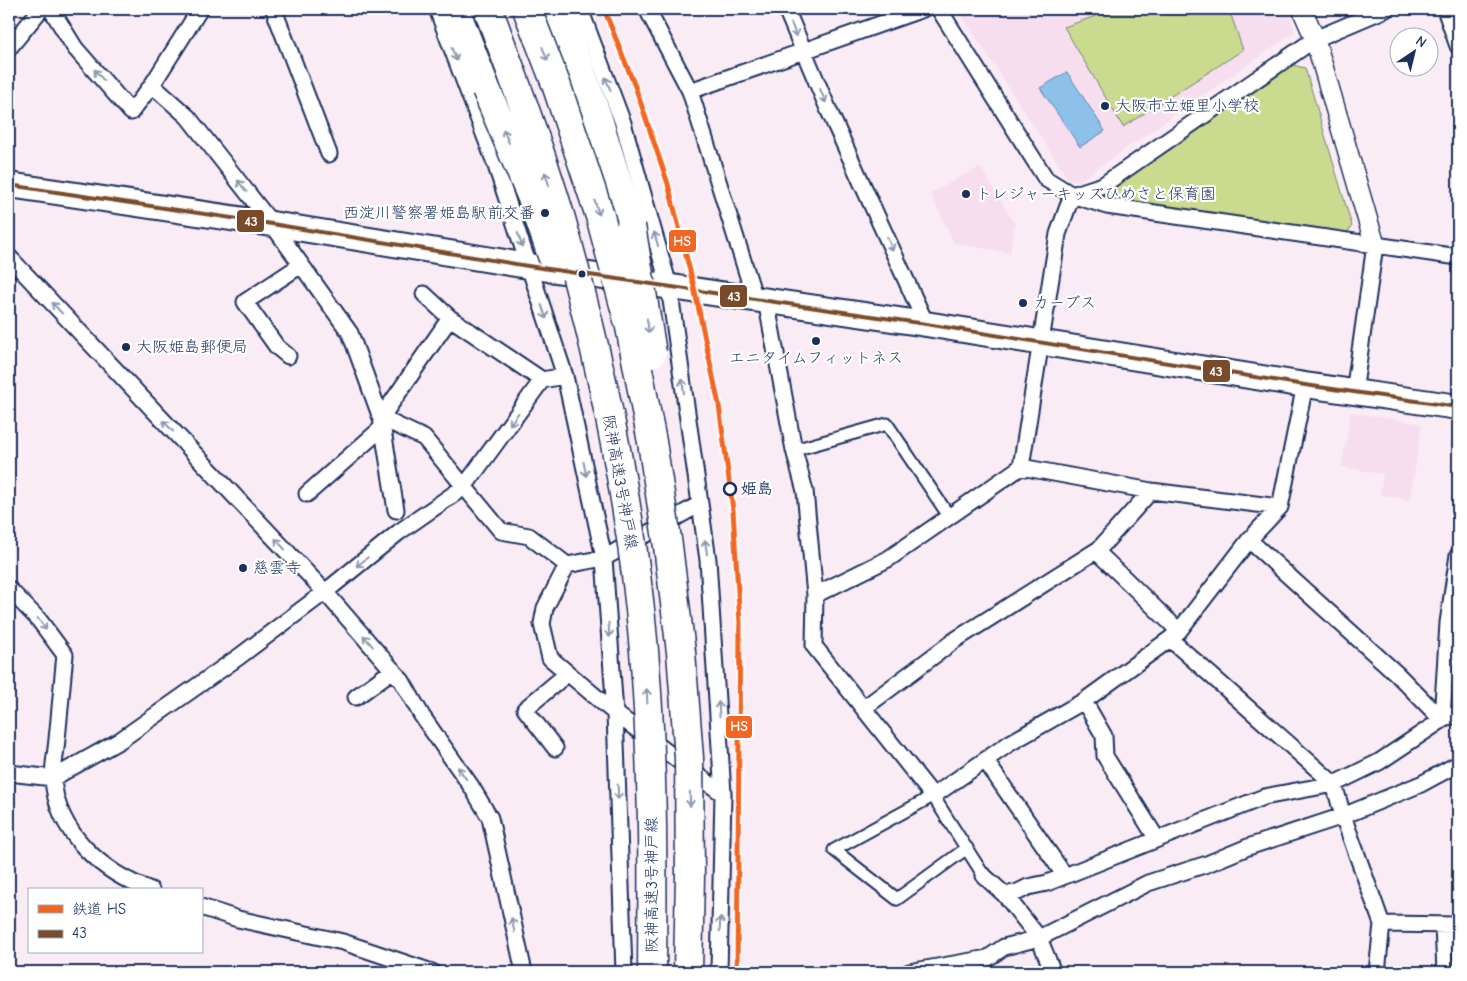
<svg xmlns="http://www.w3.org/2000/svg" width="1467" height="981" font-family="'Comic Neue','Klee One',sans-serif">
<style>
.built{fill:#f6deee}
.green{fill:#cada8e;stroke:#728476}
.water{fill:#8dc1ea;stroke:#5f87b2}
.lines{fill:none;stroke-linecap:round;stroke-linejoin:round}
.pedestrian-casing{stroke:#1b2f5e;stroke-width:15}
.minor-casing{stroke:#1b2f5e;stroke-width:19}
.tertiary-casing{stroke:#1b2f5e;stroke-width:22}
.primary-casing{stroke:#1b2f5e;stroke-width:28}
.motorway-casing{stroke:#1b2f5e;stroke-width:31}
.pedestrian{stroke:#fff;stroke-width:11}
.minor{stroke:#fff;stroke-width:15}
.tertiary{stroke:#fff;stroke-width:19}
.primary{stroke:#fff;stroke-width:24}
.motorway{stroke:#fff;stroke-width:28}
.motorway-bridge-casing{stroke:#1b2f5e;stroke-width:31;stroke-linecap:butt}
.motorway-bridge{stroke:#fff;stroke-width:28}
.bus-1-casing{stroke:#fff;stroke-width:8}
.bus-1{stroke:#7a4b2a;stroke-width:4}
.rail-1-casing{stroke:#fff;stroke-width:9}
.rail-1{stroke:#f26522;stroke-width:5}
.oneway{stroke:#8d97ae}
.poi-dot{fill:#1b2f5e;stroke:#fff;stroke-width:2}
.stop-dot{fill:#fff;stroke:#1b2f5e;stroke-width:2.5}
.labels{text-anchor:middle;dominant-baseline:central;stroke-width:4.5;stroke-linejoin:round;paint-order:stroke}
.poi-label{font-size:16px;fill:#1b2f5e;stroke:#fff;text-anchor:start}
.street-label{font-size:16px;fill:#1b2f5e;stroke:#fff}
.stop-label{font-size:16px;font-weight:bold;fill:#1b2f5e;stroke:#fff;text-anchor:start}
.line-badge{stroke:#fff;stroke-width:2}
.badge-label{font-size:14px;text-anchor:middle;font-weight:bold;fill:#fff}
</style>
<rect width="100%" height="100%" fill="#faecf5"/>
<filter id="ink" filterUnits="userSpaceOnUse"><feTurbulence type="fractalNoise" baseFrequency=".02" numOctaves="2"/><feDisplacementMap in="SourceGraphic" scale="10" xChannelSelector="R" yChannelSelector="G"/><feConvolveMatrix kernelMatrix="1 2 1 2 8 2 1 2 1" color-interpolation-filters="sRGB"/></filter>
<g filter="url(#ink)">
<!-- built -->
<path class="built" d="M963 9H1287L1295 32 1079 181 1068 179 961 14Z
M980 167 1015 224 1010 253 954 243 930 193Z
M1351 412 1422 424 1410 500 1380 495 1383 474 1341 467Z"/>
<!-- green -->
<path class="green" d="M1116 9H1229L1243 50 1123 127 1064 27Z
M1293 65 1305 68 1352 226 1346 234 1107 198 1105 189Z"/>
<!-- water -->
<path class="water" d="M1067 72 1105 131 1080 147 1040 88Z"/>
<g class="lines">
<defs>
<path id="pedestrian" d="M794 450 887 424 949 516
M967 848 897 899 834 850 933 796 984 876"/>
<path id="minor" d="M51 9 75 48 131 112 152 85 200 9
M278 9 274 10 329 154
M437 9 495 163 565 376 604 558 615 713 624 972
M580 9 623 123 669 286 708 560 723 794 719 972
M647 9 690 91 755 299
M786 9 829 111 926 324
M939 9 1046 179 1072 195 1107 206 1458 257
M1445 9 1458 46
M9 48 41 9
M152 85 188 117 272 224 350 333 381 418 396 510
M690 91 923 9
M1072 195 1103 185 1315 39 1386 9
M9 257 325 592 402 681 422 716 471 786 490 818 524 972
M424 294 450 318 542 380 565 376
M766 300 794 450 805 491 815 595 814 646 933 796 1010 743 1084 701 1170 639 1179 631 1249 540 1280 507
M450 318 381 418 424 438 501 531 529 536 567 565 604 558 700 504
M288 356 277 347 245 302 301 265
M1354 393 1375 245
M1021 467 1058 234 1072 195
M307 494 383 427
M1249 540 1397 674 1442 720
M1096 551 1179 631
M567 565 545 608 542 624 550 658 615 713 723 794
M9 589 39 620 65 655C62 683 60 711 57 739 56 752 53 765 53 778 56 832 102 873 151 890
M815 595 888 559 1021 467 1151 491 1280 507 1305 385
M1170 639 1334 784 1343 816 1382 924 1377 972
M356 697 393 670
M1084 701 1104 736 1105 756 1157 839
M864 708 955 640 1099 549 1151 491
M1442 720 1448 623 1458 555
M555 748 525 709 568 673
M985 760 1065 876
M9 773 53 778 119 741 240 656 325 592 399 532 464 487 542 380
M984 876 1005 895 1018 892 1028 887 1047 883 1264 797 1334 784 1379 762 1442 720 1458 713
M1005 895 1039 938 1053 972
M201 907 238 919 343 942 432 972
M1382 924 1458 925
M1443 925 1445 972
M909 972 988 958 1004 947 1039 938 1148 883 1207 864 1248 847 1343 816 1421 784 1458 764"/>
<path id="tertiary" d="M1302 9 1315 39 1375 245"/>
<path id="primary" d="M9 185 272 224 528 266 926 324 1305 385 1458 407"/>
<path id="motorway" d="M455 9 486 89
M558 9 597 116 631 226"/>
</defs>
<!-- pedestrian casing -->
<use href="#pedestrian" class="pedestrian-casing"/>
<!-- minor casing -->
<use href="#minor" class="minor-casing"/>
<!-- tertiary casing -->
<use href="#tertiary" class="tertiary-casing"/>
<!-- primary casing -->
<use href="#primary" class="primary-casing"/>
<!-- motorway casing -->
<use href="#motorway" class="motorway-casing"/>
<!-- pedestrian -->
<use href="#pedestrian" class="pedestrian"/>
<!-- minor -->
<use href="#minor" class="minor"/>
<!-- tertiary -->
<use href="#tertiary" class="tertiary"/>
<!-- primary -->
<use href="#primary" class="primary"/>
<!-- motorway -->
<use href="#motorway" class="motorway"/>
<defs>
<path id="motorway-bridge" d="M488 9C514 78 540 148 561 219 601 360 632 505 644 651 653 758 653 865 652 972
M527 9 556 84 600 216 630 327 652 442 668 546 681 652 689 758 690 876 688 972
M486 89 532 198 556 267
M631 226 652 353"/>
</defs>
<!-- motorway-bridge casing -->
<use href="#motorway-bridge" class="motorway-bridge-casing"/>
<!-- motorway-bridge -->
<use href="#motorway-bridge" class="motorway-bridge"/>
<defs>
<path id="bus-1" d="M9 185 272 224 528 266 926 324 1305 385 1458 407"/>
</defs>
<!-- bus-1 casing -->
<use href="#bus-1" class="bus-1-casing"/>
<!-- bus-1 -->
<use href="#bus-1" class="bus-1"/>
<defs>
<path id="rail-1" d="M604 9 636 89 668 184 694 287 719 405 733 510 740 624 737 972"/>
</defs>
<!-- rail-1 casing -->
<use href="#rail-1" class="rail-1-casing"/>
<!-- rail-1 -->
<use href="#rail-1" class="rail-1"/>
</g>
<!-- one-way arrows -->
<defs><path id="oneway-shaft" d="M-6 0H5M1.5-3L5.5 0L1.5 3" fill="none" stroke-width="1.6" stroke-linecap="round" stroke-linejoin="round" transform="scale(1.25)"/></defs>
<g class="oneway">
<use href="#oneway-shaft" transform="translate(794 30) rotate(67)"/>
<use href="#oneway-shaft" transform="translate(454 54) rotate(69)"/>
<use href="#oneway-shaft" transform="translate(545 54) rotate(69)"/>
<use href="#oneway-shaft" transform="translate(99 75) rotate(-131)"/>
<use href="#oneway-shaft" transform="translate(608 84) rotate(-111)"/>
<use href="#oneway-shaft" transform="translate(823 96) rotate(67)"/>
<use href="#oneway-shaft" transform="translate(506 136) rotate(-113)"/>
<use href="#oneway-shaft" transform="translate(547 179) rotate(-108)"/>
<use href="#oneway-shaft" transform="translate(242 186) rotate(-128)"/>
<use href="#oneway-shaft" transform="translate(597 208) rotate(72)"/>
<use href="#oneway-shaft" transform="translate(656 239) rotate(-106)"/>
<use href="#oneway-shaft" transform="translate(520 240) rotate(72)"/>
<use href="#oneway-shaft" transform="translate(890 244) rotate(66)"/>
<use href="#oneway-shaft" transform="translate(57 308) rotate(-133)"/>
<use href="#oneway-shaft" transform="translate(544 312) rotate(71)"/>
<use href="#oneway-shaft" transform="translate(648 326) rotate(81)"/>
<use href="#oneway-shaft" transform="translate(683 386) rotate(-98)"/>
<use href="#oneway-shaft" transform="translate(514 419) rotate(126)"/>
<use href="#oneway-shaft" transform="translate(168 426) rotate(-133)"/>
<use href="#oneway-shaft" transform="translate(585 469) rotate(78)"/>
<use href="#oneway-shaft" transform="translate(280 544) rotate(-133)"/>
<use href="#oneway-shaft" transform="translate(706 547) rotate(-98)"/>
<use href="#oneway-shaft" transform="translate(362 562) rotate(141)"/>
<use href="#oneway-shaft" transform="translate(42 624) rotate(53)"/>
<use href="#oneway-shaft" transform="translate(609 630) rotate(86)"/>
<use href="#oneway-shaft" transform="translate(368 641) rotate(-131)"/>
<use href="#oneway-shaft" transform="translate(647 696) rotate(-93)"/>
<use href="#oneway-shaft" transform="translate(719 709) rotate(-94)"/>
<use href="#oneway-shaft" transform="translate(462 773) rotate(-125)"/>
<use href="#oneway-shaft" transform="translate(618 792) rotate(88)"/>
<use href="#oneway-shaft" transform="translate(690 799) rotate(89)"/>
<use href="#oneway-shaft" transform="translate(720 924) rotate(-88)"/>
<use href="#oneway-shaft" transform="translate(513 925) rotate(-102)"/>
</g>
</g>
<!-- markers -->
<g class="poi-dot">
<circle cx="1105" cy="106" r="5"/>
<circle cx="966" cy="194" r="5"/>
<circle cx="545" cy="213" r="5"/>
<circle cx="582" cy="274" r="4.5"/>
<circle cx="1023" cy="303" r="5"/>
<circle cx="816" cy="341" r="5"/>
<circle cx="126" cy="347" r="5"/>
<circle cx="243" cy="568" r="5"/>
</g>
<circle class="stop-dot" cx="730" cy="489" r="6"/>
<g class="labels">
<!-- poi labels -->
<g class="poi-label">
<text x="1115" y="106">大阪市立姫里小学校</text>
<text x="976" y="194">トレジャーキッズひめさと保育園</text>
<text x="535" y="213" text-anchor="end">西淀川警察署姫島駅前交番</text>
<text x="1033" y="303">カーブス</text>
<text x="136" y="347">大阪姫島郵便局</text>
<text x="816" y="358" text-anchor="middle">エニタイムフィットネス</text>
<text x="253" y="568">慈雲寺</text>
</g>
<!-- street labels -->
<g class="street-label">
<text transform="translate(620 482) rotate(80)">阪神高速3号神戸線</text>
<text transform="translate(652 885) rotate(-90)">阪神高速3号神戸線</text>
</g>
<!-- stop labels -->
<g class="stop-label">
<text x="741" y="489">姫島</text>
</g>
</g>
<g class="line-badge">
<rect x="236" y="209" width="29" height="24" rx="5" fill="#7a4b2a"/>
<rect x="668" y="229" width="29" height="24" rx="5" fill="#f26522"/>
<rect x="719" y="284" width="29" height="24" rx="5" fill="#7a4b2a"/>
<rect x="1202" y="359" width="29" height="24" rx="5" fill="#7a4b2a"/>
<rect x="725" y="715" width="28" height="24" rx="5" fill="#f26522"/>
</g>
<g class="badge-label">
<text x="251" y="226">43</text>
<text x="682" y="246">HS</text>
<text x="734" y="301">43</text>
<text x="1216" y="376">43</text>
<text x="739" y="731">HS</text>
</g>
<!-- margin -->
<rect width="1467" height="981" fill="none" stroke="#fff" stroke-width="30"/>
<rect x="15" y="15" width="1437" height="951" fill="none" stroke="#1b2f5e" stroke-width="2" filter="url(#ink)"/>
<!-- legend -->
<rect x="28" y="888" width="175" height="65" fill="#ffffff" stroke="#a4acbf"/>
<rect x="38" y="905" width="25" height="8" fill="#f26522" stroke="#a4acbf"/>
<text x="72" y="914" font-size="15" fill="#1b2f5e">鉄道 HS</text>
<rect x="38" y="930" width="25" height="8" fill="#7a4b2a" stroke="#a4acbf"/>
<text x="72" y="938" font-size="15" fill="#1b2f5e">43</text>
<!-- north arrow -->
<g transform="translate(1414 52) rotate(35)"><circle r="24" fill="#ffffff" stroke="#a4acbf"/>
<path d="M0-4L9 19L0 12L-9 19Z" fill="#1b2f5e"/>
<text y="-8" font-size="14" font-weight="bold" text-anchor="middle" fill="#1b2f5e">N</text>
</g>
</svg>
